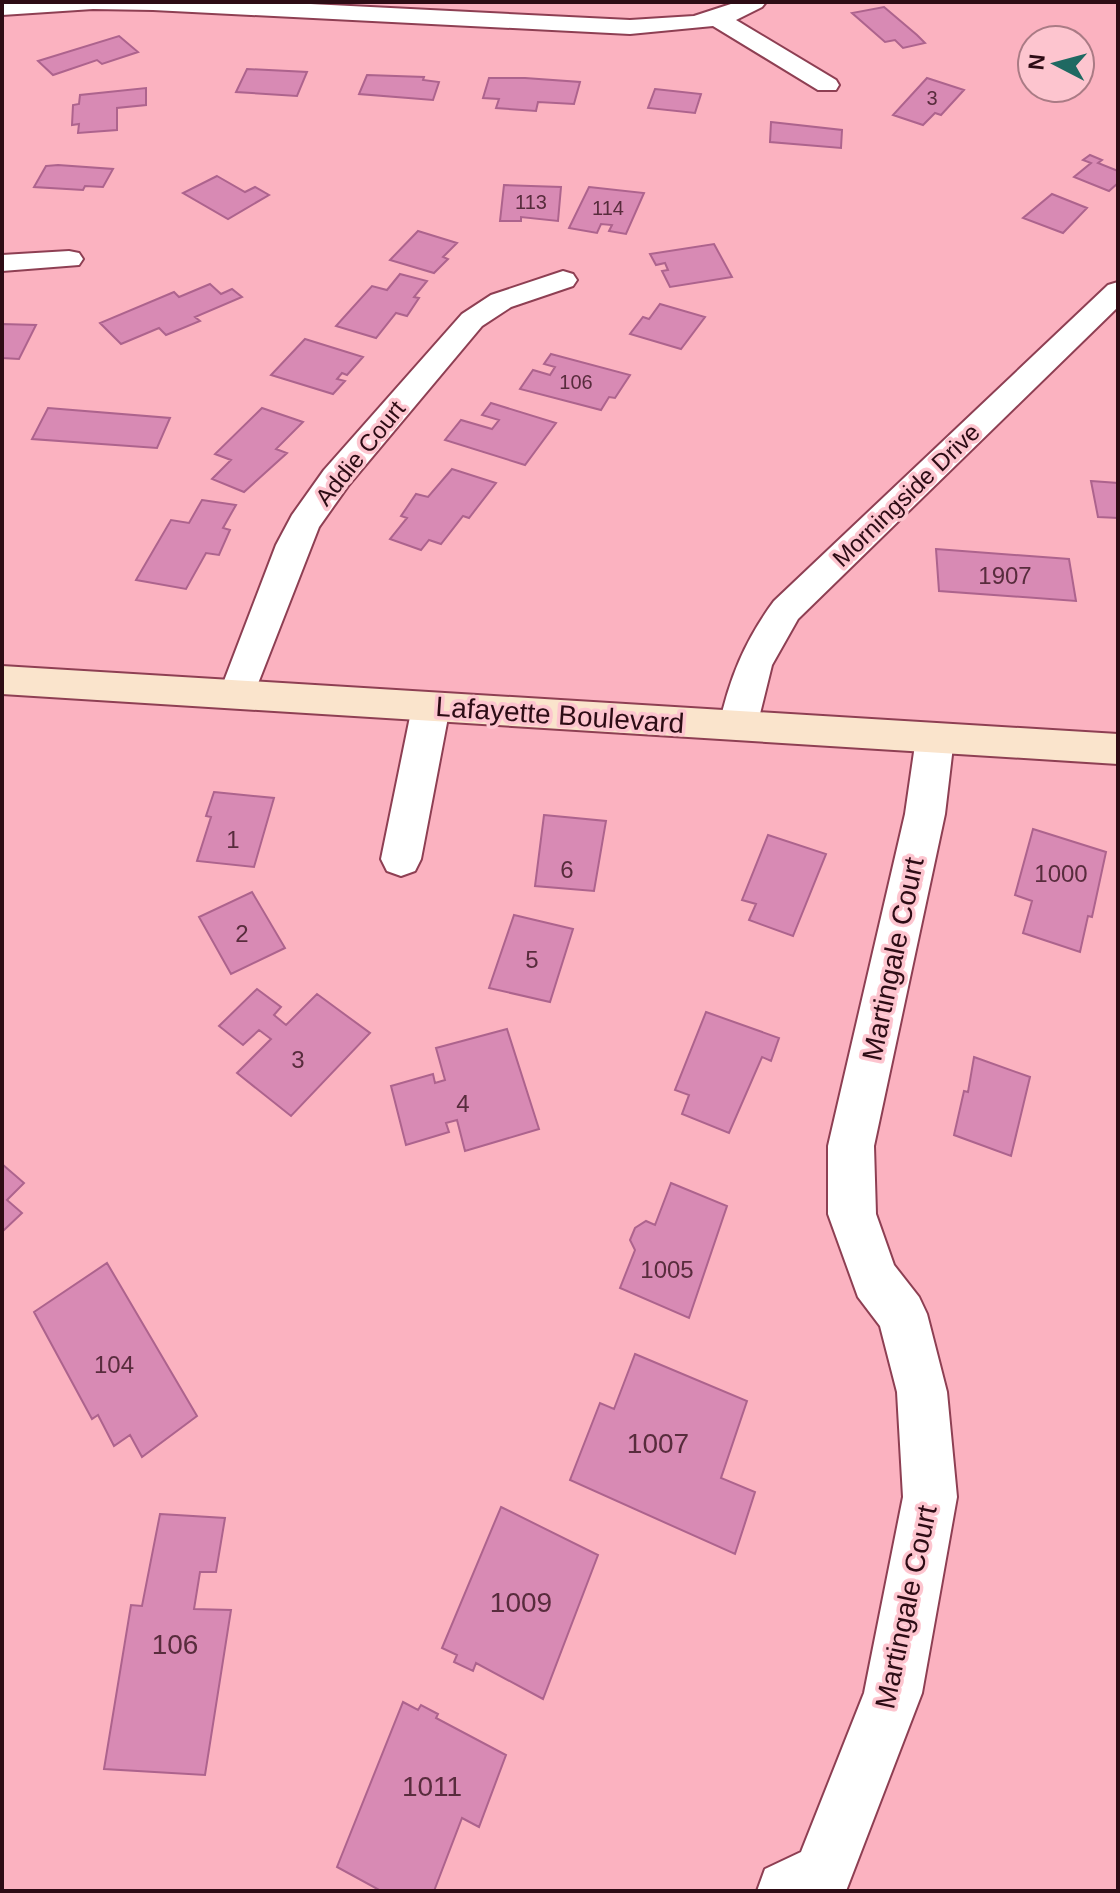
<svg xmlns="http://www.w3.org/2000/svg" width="1120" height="1893" font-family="Arial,sans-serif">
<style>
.building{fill:#d88ab4;stroke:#ad638d;stroke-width:2}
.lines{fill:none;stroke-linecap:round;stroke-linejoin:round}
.street-casing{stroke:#8e3f53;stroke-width:4}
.secondary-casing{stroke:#8e3f53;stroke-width:4}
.street{fill:#fff;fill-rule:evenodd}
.secondary{fill:#fae4cc;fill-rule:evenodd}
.labels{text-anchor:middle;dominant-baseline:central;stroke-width:7;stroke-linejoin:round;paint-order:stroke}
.far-number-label{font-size:20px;fill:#582c3d}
.far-street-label{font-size:24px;fill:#2d0c15;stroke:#fdc5cf}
.number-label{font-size:24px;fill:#582c3d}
.street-label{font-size:28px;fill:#2d0c15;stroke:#fdc5cf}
.near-number-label{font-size:28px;fill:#582c3d}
</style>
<rect width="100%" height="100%" fill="#fbb2c0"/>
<!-- building -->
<path class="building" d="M884 7 917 35 925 43 903 48 895 40 885 42 852 13Z
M119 36 138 52 102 64 97 60 53 75 38 61Z
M247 69 307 72 297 96 236 92Z
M367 75 424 77 423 80 439 82 433 100 359 94Z
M489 78H525L580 82 574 104 538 102 536 111 496 108 499 99 483 98Z
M927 78 964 90 941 115 935 113 923 125 893 115Z
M146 88V105L117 108V130L78 133 79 124 72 125 73 105 79 104 80 95Z
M655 89 701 94 695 113 648 108Z
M771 122 842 130 841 148 770 142Z
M1090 155 1102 160 1098 163 1118 171V183L1109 191 1074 177 1091 163 1083 160Z
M46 166 58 165 113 169 103 187 85 186 83 190 34 187Z
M217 176 245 192 255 187 269 195 228 219 183 193Z
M504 185 561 187 558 221 521 217V221H500Z
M589 187 644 193 626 234 609 231 612 225 601 224 597 233 569 228Z
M1052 194 1087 208 1063 233 1023 218Z
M418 231 457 243 443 257 448 259 434 273 390 260Z
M714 244 732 277 670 287 662 271 668 270 665 263 656 265 650 254Z
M400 274 427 281 414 297 419 298 407 316 396 313 376 338 336 326 372 286 387 290Z
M210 284 221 294 232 289 242 297 195 317 200 321 166 335 159 328 121 344 100 323 174 292 179 297Z
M660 304 705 317 681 349 630 334 643 317 649 319Z
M2 324 36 325 19 359 2 358Z
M305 339 363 357 347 375 342 373 337 379 345 381 333 394 271 375Z
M551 354 630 375 615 398 609 397 601 410 520 389 533 370 550 375 555 367 544 364Z
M491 403 556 423 525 465 445 440 461 420 492 429 499 420 482 415Z
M48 408 170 418 157 448 32 439Z
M262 408 303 422 276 449 287 453 244 492 212 479 231 460 215 454Z
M452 469 496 483 469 518 463 516 441 544 429 540 421 550 390 539 407 518 401 516 416 494 428 497Z
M1091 481 1118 483V518L1098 517Z
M202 500 236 505 223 528 230 530 219 555 206 553 186 589 136 580 171 520 189 523Z
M936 549 1069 559 1076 601 939 591Z
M214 792 274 798 254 867 197 861 211 817 206 816Z
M544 815 606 821 594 891 535 886Z
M1033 829 1106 852 1092 917 1088 916 1080 952 1023 933 1032 901 1015 895Z
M768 835 826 854 793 936 749 920 756 904 742 900Z
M252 892 285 948 231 974 199 917Z
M514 915 573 929 550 1002 489 988Z
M257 989 281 1007 274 1015 286 1025 317 994 370 1033 291 1116 237 1073 271 1039 259 1030 243 1045 219 1026Z
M706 1012 779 1038 771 1061 762 1057 729 1133 682 1114 689 1095 675 1090Z
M507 1029 539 1129 465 1151 457 1120 446 1123 449 1132 406 1145 391 1086 433 1074 435 1083 445 1080 436 1048Z
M974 1057 1030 1077 1011 1156 954 1135 964 1091 968 1092Z
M2 1164 24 1183 7 1200 22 1213 2 1232Z
M671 1183 727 1206 689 1318 620 1288 635 1250 630 1240 635 1228 646 1221 655 1225Z
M107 1263 197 1416 142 1457 130 1435 114 1446 98 1415 92 1419 34 1312Z
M635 1354 747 1401 721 1478 755 1492 735 1554 570 1480 600 1403 614 1409Z
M501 1507 598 1555 543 1699 476 1663 473 1671 454 1662 457 1655 442 1648Z
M160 1514 225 1518 216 1572H200L194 1609 231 1610 205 1775 104 1769 131 1605 142 1606Z
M403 1702 418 1710 421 1705 438 1714 436 1718 506 1755 479 1827 462 1818 434 1891H381L337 1867Z"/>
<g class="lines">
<defs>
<path id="street" d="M2 2H271L630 20 694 16 737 2H766L762 7 736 20 836 80 839 85 836 90H818L713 26 630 34 153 10 93 9 2 15Z
M69 251 79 253 83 259 79 265 2 271V255Z
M563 271 573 274 577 280 573 286 511 307 482 326 348 486 319 527 250 704 237 708 224 704 219 694 276 545 292 515 324 470 462 314 491 295Z
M1118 282V307L798 619 772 665 757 726 751 736 738 740 725 736 719 726C729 679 745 640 774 601L1108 285Z
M431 693 444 697 450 707 421 859 415 871 401 876 387 871 381 859 412 707 418 697Z
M935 723 948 728 954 738 945 814 874 1146 876 1214 894 1265 919 1297 927 1314 947 1392 957 1497 922 1693 846 1891H757L765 1869 801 1852 864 1693 903 1497 897 1392 880 1326 858 1297 828 1214V1146L905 814 916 738 922 728Z"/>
<path id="secondary" d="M2 666 1118 734V764L2 694Z"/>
</defs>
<!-- street casing -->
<use href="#street" class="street-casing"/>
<!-- secondary casing -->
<use href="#secondary" class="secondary-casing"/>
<!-- street -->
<use href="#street" class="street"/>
<!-- secondary -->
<use href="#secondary" class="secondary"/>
</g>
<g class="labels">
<!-- far-number labels -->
<g class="far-number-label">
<text x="932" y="98">3</text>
<text x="531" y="202">113</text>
<text x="608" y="208">114</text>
<text x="576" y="382">106</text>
</g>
<!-- far-street labels -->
<g class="far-street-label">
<text transform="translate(360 453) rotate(-51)">Addie Court</text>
<text transform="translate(906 495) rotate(-44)">Morningside Drive</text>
</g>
<!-- number labels -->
<g class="number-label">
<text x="1005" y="575">1907</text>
<text x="233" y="839">1</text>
<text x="567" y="869">6</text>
<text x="1061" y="873">1000</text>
<text x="242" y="933">2</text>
<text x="532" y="959">5</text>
<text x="298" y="1059">3</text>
<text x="463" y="1103">4</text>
<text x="667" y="1269">1005</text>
<text x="114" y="1364">104</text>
</g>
<!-- street labels -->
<g class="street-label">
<text transform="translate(560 715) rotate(4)">Lafayette Boulevard</text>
<text transform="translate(893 959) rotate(-78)">Martingale Court</text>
<text transform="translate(906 1607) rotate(-78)">Martingale Court</text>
</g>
<!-- near-number labels -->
<g class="near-number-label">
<text x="658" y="1443">1007</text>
<text x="521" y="1602">1009</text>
<text x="175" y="1644">106</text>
<text x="432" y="1786">1011</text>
</g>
</g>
<!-- border -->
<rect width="1120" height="1893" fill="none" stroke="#2d0c15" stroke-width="8"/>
<!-- north arrow -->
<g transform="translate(1056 64) rotate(276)"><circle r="38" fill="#fdc5cf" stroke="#aa7b85" stroke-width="2"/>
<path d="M0-6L14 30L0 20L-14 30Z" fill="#1f6962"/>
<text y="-12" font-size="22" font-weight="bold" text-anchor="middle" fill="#2d0c15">N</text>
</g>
</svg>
